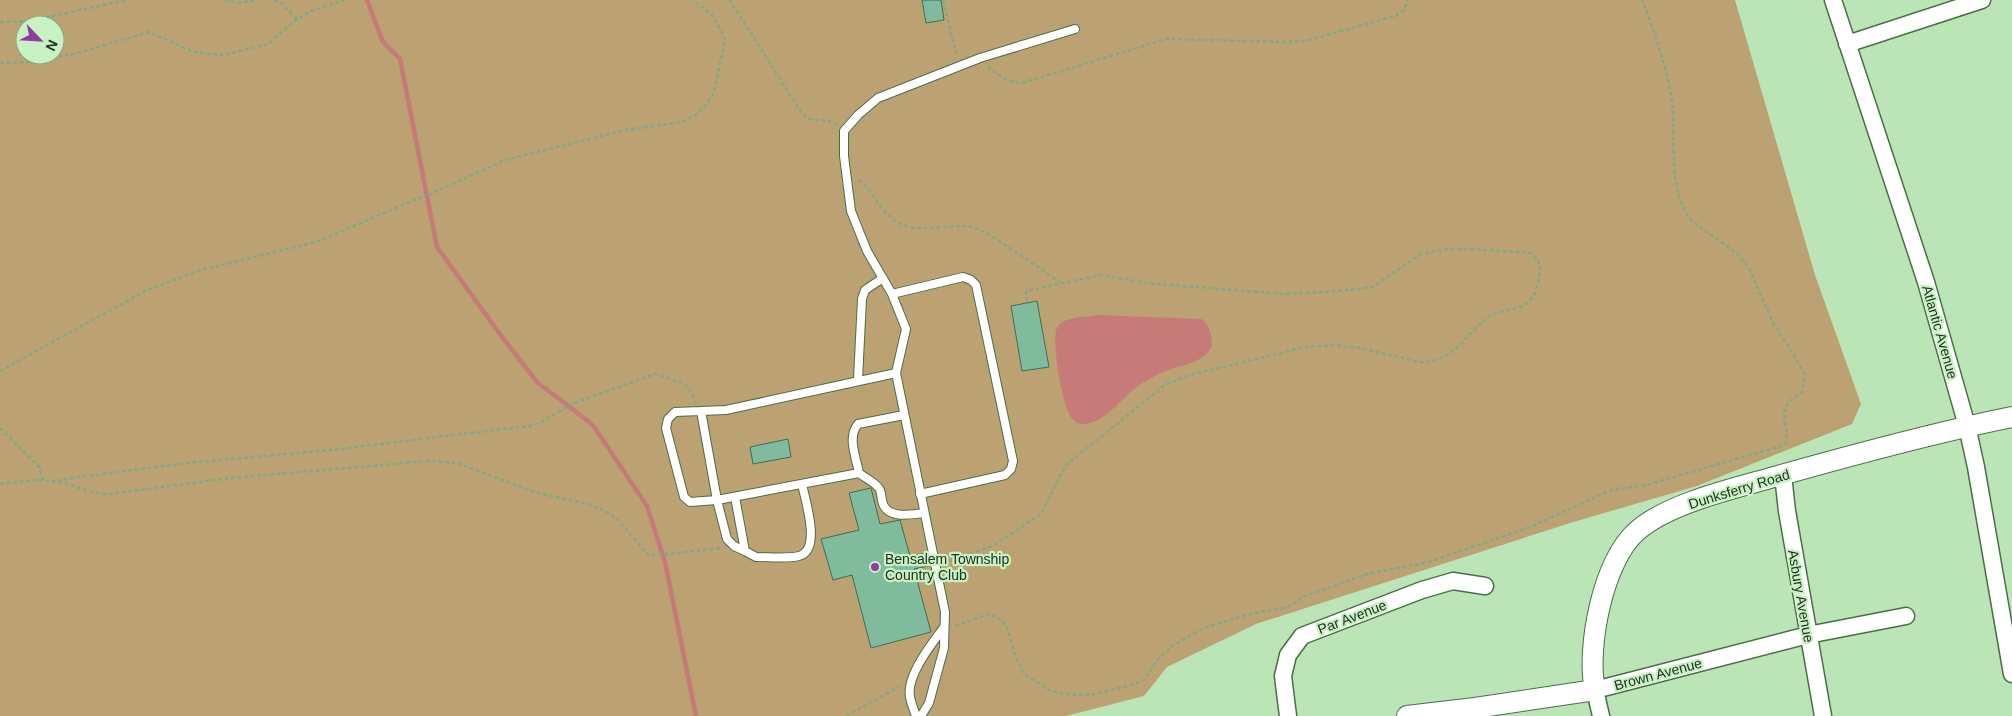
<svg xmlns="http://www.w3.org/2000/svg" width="2012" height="716" font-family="Arial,sans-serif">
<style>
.green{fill:#bca272;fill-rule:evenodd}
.water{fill:#c77b78}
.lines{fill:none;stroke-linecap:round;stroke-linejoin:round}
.stream{stroke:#c77b78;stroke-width:4.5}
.building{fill:#80bb9e;stroke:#367157}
.service-casing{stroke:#4a6f46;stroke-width:10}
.minor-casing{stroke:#4a6f46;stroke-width:19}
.tertiary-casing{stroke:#4a6f46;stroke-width:22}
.path{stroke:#87a784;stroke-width:2.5;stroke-dasharray:4 2.5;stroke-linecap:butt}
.service{stroke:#fff;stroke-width:8}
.minor{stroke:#fff;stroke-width:16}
.tertiary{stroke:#fff;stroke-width:20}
.poi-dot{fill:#9539a2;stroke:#c8f2c4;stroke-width:2}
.labels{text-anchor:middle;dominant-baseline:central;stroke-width:4.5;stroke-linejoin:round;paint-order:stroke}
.street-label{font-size:14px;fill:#223221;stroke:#c8f2c4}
.poi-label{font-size:14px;fill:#223221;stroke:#c8f2c4;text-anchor:start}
</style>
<rect width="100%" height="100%" fill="#bbe4b7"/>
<!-- green -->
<path class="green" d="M0 0H1735L1815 275 1861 404 1852 424 1697 486 1570 523 1256 624 1167 667 1144 696 1066 716H0ZM25 25H55V55H25Z"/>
<!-- water -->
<path class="water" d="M1098 315 1201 319C1210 324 1212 336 1212 346 1204 365 1174 365 1157 375 1150 379 1143 382 1137 387 1123 397 1104 423 1085 424 1079 425 1072 420 1070 415 1062 402 1050 336 1058 326 1066 316 1087 317 1098 315Z"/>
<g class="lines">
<!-- stream -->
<path class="stream" d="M367 0 383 42 400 59 437 247 502 337 537 382 593 425 647 506 665 562 696 716"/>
</g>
<!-- building -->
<path class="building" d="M922 0H941L944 20 926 23Z
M1037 301 1049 367 1022 371 1011 306Z
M788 439 791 457 753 464 750 447Z
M871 488 880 524 900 520 910 556 925 553 928 566 914 569 931 632 871 648 852 575 833 580 821 539 859 530 849 493Z"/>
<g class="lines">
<defs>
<path id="service" d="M892 294 963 277 971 280 976 285 1013 461 1011 469 1005 475 920 494
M858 379 862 299 865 290 883 278
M701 411 717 500 727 539 734 546 745 551
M904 415 858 424C847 437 856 457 859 473 866 479 876 482 880 490 882 495 881 501 884 506 891 519 912 514 924 513
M859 473 717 500 690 502 684 497 666 428 668 419 675 412 726 410 896 373
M735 497 745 551 756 557C770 557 786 559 799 556 822 550 805 500 802 484
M916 716C914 710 911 703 910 697 906 675 932 644 944 627
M921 716 929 703 944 648 945 612 896 373 906 329 892 294 867 251 851 211 844 156V131L858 115 878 98 980 58 1075 29"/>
<path id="minor" d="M1833 0 1926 282 1967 426 1976 467 2012 674
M1847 44 1982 0
M1783 475 1787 511 1823 716
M1288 716 1283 676 1288 655 1302 636 1422 590 1453 581 1485 586
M1601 716 1595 690 1808 635 1906 616"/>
<path id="tertiary" d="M1407 716 1475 708 1595 690C1586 648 1603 560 1637 531 1669 503 1733 489 1774 477 1852 455 1932 433 2012 417"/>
</defs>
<!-- service casing -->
<use href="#service" class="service-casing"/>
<!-- minor casing -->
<use href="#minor" class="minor-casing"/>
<!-- tertiary casing -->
<use href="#tertiary" class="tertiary-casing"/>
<!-- path -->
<path class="path" d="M225 0 237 3 257 0
M274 0 281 3 297 19
M729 0C754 37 777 75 802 113L809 119 828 121 837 125
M943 0 957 57
M0 22 29 21 127 0
M0 63 27 62 74 54 149 32 194 52 223 55 268 44 297 19 314 10 344 0
M988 66C999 76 1007 82 1022 83L1166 39 1288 42 1309 40 1395 16 1404 10 1408 0
M859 180C874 191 880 212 897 222 917 235 949 223 972 227 984 228 1045 273 1060 282
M428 195 505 160 626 130 682 122 697 114 708 103 714 92 725 39 712 15 693 0
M0 371 147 290 201 270 319 241 426 195
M0 428 39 467 43 480
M57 480 187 463 330 450 530 426 541 422 574 403 655 374 683 383 688 387 696 402
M0 484C19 482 39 478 59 482 76 485 89 494 108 494L231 478 428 461 457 463 537 493 588 504 607 512 619 521 649 556 721 548
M945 562 993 546 1041 514 1065 466 1166 384 1194 374 1305 347 1334 345 1360 348 1420 362C1458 362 1465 331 1492 315 1504 308 1522 311 1531 299 1538 291 1539 276 1541 266L1532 253 1474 249H1448L1421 254 1373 287 1327 292 1282 294 1147 283 1100 275 1026 291 1027 303
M955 626 988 614 997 617 1002 620 1008 630 1015 655 1024 674 1049 690 1063 694 1090 695 1135 684 1144 680 1157 660 1172 646 1204 628 1246 615 1288 607 1305 596 1367 574 1429 562 1530 527 1611 490 1646 485 1785 445C1791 432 1778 413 1789 402 1793 398 1798 396 1802 392L1805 375 1794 355 1773 323 1750 270 1739 255 1691 220C1666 187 1677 140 1672 102 1667 67 1655 33 1642 0
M846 716 899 687"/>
<!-- service -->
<use href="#service" class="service"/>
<!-- minor -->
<use href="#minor" class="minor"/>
<!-- tertiary -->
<use href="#tertiary" class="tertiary"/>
</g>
<!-- markers -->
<circle class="poi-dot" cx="875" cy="567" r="5"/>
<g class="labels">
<!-- street labels -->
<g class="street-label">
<text transform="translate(1940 332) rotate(74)">Atlantic Avenue</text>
<text transform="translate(1739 489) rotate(-17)">Dunksferry Road</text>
<text transform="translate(1801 596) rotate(80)">Asbury Avenue</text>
<text transform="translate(1352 617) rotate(-21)">Par Avenue</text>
<text transform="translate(1658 674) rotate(-15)">Brown Avenue</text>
</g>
<!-- poi labels -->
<g class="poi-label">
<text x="885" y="559">Bensalem Township<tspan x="885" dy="16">Country Club</tspan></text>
</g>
</g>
<!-- north arrow -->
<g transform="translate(40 40) rotate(115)"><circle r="24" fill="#c8f2c4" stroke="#86a583"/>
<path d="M0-4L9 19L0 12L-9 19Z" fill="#9539a2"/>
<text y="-8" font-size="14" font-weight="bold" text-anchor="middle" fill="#223221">N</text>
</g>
</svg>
